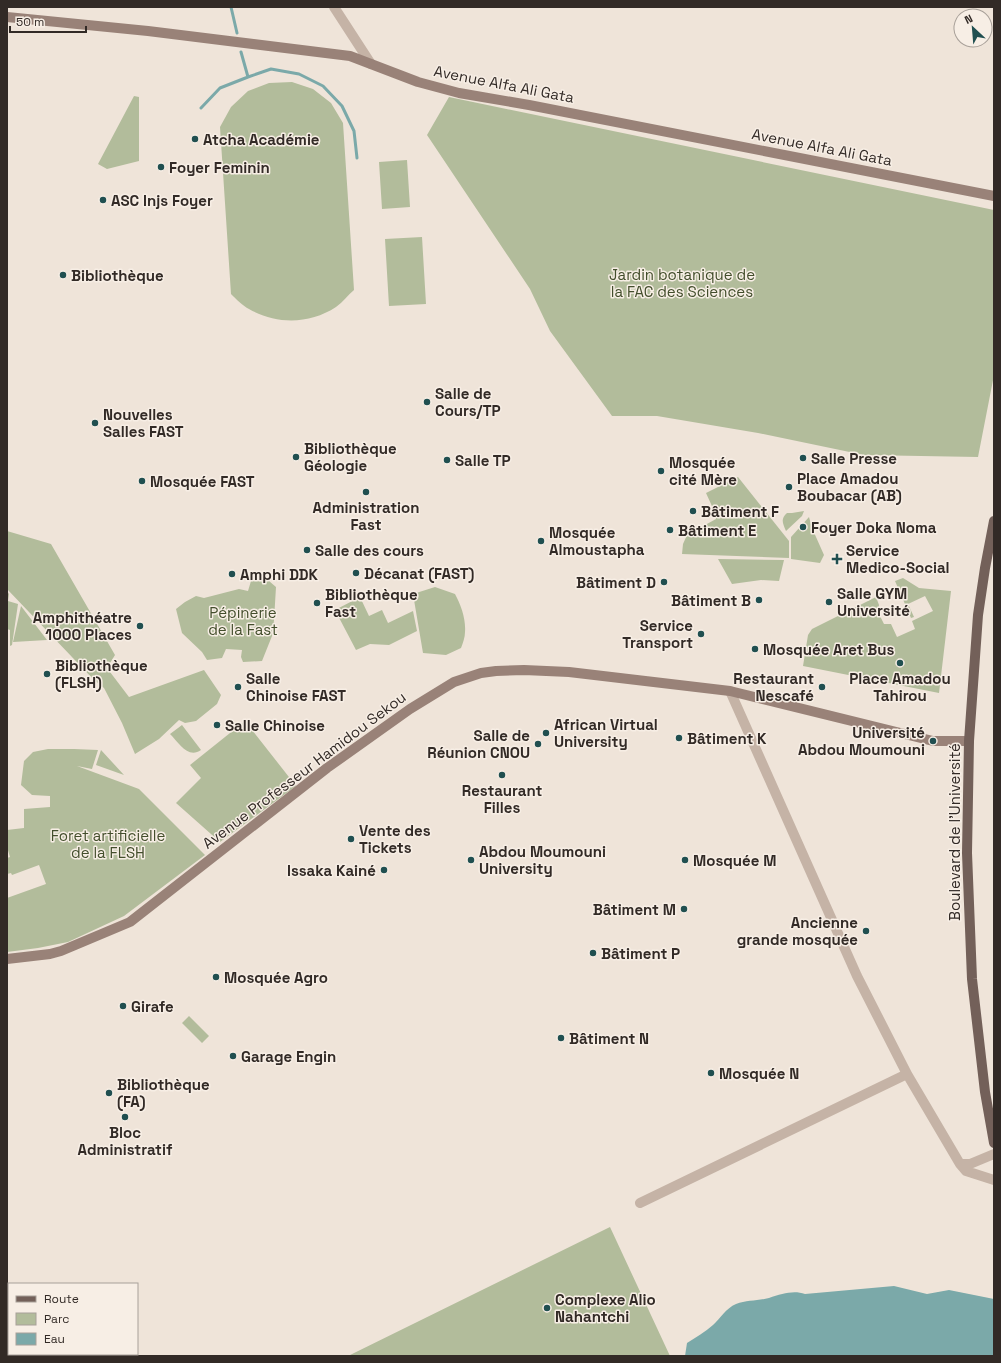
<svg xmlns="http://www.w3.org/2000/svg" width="1001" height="1363" font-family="'Space Grotesk',sans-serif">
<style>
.green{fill:#b2bc9b}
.water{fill:#7ba9a9}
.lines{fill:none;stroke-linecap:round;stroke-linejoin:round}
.stream{stroke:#7ba9a9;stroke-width:3}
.street{stroke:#c5b3a6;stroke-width:10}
.secondary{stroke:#998278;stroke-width:10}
.primary{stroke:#736059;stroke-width:10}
.poi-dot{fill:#204f50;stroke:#f7eee5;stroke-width:1.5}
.labels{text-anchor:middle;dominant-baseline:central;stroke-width:3;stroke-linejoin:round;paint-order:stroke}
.street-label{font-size:15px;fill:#322a26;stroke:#f7eee5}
.poi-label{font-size:15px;font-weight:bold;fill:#322a26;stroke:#f7eee5;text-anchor:start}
.park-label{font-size:15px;fill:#434e2c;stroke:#f7eee5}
</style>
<rect width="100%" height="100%" fill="#efe4d9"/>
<!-- green -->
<path class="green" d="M292 82 313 89 331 103 343 123 354 290C348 295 343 302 336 307 310 324 277 325 249 309 243 306 236 299 231 294L220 127 231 107 248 91 269 83Z
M134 96 139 97V161L107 169 98 164Z
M449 97 994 210V375L978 457 864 455 758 433 657 416H612L550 331 530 289 427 135Z
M407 160 410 207 382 209 379 162Z
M422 237 426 304 389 306 385 239Z
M738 477 789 541V558L682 554 683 544 687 535 716 519V515L706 493Z
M804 511 802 516 786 531C783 524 780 519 787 513H792Z
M809 517 812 528 824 555 820 563 791 559V537Z
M7 531 51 544 115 655 107 668 129 697 204 670 221 695 217 704 196 721 185 723 179 720 159 739 135 754 122 723 104 688 93 679 7 589Z
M718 559 784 560 779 581 761 580 732 584Z
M903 578 919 588 951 591 939 693 803 666 808 635 812 629 876 597 879 605 878 612 884 624H891L897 637 915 629 912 621 933 611 925 596 908 604 914 617 911 618 895 581Z
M251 581H269L276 587 274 620 272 636 262 661 243 662 241 657 242 650 226 649 222 658 207 660 202 652 182 633 176 609 185 602 196 596 204 598 239 589 248 591Z
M435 587 455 594C461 605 466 619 465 632 465 637 463 643 461 648L446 655 423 653 413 594Z
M7 591 9 594 8 601 18 604 12 645 10 646V630L7 629 8 603 7 608Z
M360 597 369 616 382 610 388 623 413 611 417 631 389 645 370 644 356 650 335 610Z
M21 606 47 640 13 642Z
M245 721 296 786 220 842 176 803 201 778 190 765Z
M182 725 201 750C188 759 179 743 170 734Z
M48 749H74L76 766 74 749 98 750 92 769 77 766 139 789 205 855 124 916 68 942 38 948 7 952V898L46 884 39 865 12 875 11 873 7 874V858L10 857 7 847V830L24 828V809L50 807V796L32 795 21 785 24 761 33 752Z
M101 750 124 775 96 765Z
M189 1016 209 1036 202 1043 182 1023Z
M610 1227 670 1356H348Z"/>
<!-- water -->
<path class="water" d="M894 1286 927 1294 949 1290 994 1299V1356H685L687 1343C696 1337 705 1332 713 1325 720 1319 726 1308 736 1304 747 1300 758 1301 769 1298 782 1294 793 1290 805 1294Z"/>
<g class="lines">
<!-- stream -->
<path class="stream" d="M231 7 237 33
M241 52 248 77
M201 108 220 88 248 77 271 69 299 74 323 86 342 106 354 131 357 158"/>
<!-- street -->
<path class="street" d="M334 7 371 64
M730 691 857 976 907 1074 960 1164 966 1171 994 1180
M960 1164H970L994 1154
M640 1203 907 1074"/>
<!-- secondary -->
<path class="secondary" d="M7 17 148 31 350 56 418 82 459 93 529 105 994 196
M7 959 50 954 61 951 130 922 327 768 410 709 454 682 481 673 496 671 524 670 569 672 730 691 933 741H969"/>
<!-- primary -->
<path class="primary" d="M994 521 985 568 978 615 969 741 967 853 972 979 985 1092 994 1143"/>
</g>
<!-- markers -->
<g class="poi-dot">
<circle cx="195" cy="139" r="4"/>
<circle cx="161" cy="167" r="4"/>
<circle cx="103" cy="200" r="4"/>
<circle cx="63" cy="275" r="4"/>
<circle cx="427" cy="402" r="4"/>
<circle cx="95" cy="423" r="4"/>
<circle cx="296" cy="457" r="4"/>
<circle cx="803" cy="458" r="4"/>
<circle cx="447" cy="460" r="4"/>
<circle cx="661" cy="471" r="4"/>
<circle cx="142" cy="481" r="4"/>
<circle cx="789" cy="487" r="4"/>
<circle cx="366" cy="492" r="4"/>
<circle cx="693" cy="511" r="4"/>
<circle cx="803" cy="527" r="4"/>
<circle cx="670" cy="530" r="4"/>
<circle cx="541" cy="541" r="4"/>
<circle cx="307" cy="550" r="4"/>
<path d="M835 553h4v4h4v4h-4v4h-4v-4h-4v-4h4z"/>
<circle cx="356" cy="573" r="4"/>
<circle cx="232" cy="574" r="4"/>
<circle cx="664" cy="582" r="4"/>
<circle cx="759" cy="600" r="4"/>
<circle cx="829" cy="602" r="4"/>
<circle cx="317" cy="603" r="4"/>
<circle cx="140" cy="626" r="4"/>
<circle cx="701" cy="634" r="4"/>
<circle cx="755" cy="649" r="4"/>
<circle cx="900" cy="663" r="4"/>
<circle cx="47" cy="674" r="4"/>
<circle cx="238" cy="687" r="4"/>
<circle cx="822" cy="687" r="4"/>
<circle cx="217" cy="725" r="4"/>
<circle cx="546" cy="733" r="4"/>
<circle cx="679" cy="738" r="4"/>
<circle cx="933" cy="741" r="4"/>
<circle cx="538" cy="744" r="4"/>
<circle cx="502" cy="775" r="4"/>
<circle cx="351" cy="839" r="4"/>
<circle cx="471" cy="860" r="4"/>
<circle cx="685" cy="860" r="4"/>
<circle cx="384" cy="870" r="4"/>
<circle cx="684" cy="909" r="4"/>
<circle cx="866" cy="931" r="4"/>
<circle cx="593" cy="953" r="4"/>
<circle cx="216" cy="977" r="4"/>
<circle cx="123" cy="1006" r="4"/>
<circle cx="561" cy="1038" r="4"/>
<circle cx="233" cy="1056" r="4"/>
<circle cx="711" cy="1073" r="4"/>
<circle cx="109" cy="1093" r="4"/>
<circle cx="125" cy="1117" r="4"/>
<circle cx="547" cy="1308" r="4"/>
</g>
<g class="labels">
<!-- street labels -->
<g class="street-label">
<text transform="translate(504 84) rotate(11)">Avenue Alfa Ali Gata</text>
<text transform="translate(822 147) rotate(11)">Avenue Alfa Ali Gata</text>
<text transform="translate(304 770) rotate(-37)">Avenue Professeur Hamidou Sekou</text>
<text transform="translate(954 832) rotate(-90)">Boulevard de l'Université</text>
</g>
<!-- poi labels -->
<g class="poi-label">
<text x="203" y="139">Atcha Académie</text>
<text x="169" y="167">Foyer Feminin</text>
<text x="111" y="200">ASC Injs Foyer</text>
<text x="71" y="275">Bibliothèque</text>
<text x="435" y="393">Salle de<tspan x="435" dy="17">Cours/TP</tspan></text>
<text x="103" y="414">Nouvelles<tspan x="103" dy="17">Salles FAST</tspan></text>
<text x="304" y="448">Bibliothèque<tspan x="304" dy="17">Géologie</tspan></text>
<text x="811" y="458">Salle Presse</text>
<text x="455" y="460">Salle TP</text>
<text x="669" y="462">Mosquée<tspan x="669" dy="17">cité Mère</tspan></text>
<text x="797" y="478">Place Amadou<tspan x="797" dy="17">Boubacar (AB)</tspan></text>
<text x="150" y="481">Mosquée FAST</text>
<text x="366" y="507" text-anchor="middle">Administration<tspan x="366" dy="17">Fast</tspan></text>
<text x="701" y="511">Bâtiment F</text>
<text x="811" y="527">Foyer Doka Noma</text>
<text x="678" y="530">Bâtiment E</text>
<text x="549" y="532">Mosquée<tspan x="549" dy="17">Almoustapha</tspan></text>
<text x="315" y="550">Salle des cours</text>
<text x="846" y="550">Service<tspan x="846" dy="17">Medico-Social</tspan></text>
<text x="364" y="573">Décanat (FAST)</text>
<text x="240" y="574">Amphi DDK</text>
<text x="656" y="582" text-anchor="end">Bâtiment D</text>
<text x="837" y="593">Salle GYM<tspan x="837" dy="17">Université</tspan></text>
<text x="325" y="594">Bibliothèque<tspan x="325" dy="17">Fast</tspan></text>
<text x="751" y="600" text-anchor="end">Bâtiment B</text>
<text x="132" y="617" text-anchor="end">Amphithéatre<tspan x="132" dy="17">1000 Places</tspan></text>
<text x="693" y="625" text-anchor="end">Service<tspan x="693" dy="17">Transport</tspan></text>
<text x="763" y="649">Mosquée Aret Bus</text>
<text x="55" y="665">Bibliothèque<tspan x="55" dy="17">(FLSH)</tspan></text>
<text x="246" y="678">Salle<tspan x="246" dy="17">Chinoise FAST</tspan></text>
<text x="814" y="678" text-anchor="end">Restaurant<tspan x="814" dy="17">Nescafé</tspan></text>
<text x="900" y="678" text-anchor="middle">Place Amadou<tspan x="900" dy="17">Tahirou</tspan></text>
<text x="554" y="724">African Virtual<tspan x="554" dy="17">University</tspan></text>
<text x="225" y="725">Salle Chinoise</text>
<text x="925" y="732" text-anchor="end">Université<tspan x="925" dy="17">Abdou Moumouni</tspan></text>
<text x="530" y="735" text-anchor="end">Salle de<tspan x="530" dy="17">Réunion CNOU</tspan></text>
<text x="687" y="738">Bâtiment K</text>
<text x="502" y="790" text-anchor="middle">Restaurant<tspan x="502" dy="17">Filles</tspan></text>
<text x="359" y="830">Vente des<tspan x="359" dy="17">Tickets</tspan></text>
<text x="479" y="851">Abdou Moumouni<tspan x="479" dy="17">University</tspan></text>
<text x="693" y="860">Mosquée M</text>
<text x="376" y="870" text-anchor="end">Issaka Kainé</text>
<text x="676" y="909" text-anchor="end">Bâtiment M</text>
<text x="858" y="922" text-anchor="end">Ancienne<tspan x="858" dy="17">grande mosquée</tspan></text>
<text x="601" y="953">Bâtiment P</text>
<text x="224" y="977">Mosquée Agro</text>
<text x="131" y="1006">Girafe</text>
<text x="569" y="1038">Bâtiment N</text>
<text x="241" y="1056">Garage Engin</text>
<text x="719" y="1073">Mosquée N</text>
<text x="117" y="1084">Bibliothèque<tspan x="117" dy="17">(FA)</tspan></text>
<text x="125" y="1132" text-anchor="middle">Bloc<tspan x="125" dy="17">Administratif</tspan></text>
<text x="555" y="1299">Complexe Alio<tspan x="555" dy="17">Nahantchi</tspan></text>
</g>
<!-- park labels -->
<g class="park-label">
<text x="682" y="274">Jardin botanique de<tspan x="682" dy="17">la FAC des Sciences</tspan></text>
<text x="243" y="612">Pépinerie<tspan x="243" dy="17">de la Fast</tspan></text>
<text x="108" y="835">Foret artificielle<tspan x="108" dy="17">de la FLSH</tspan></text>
</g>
</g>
<!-- border -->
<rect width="1001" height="1363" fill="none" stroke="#322a26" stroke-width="16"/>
<!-- legend -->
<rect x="8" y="1283" width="130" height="72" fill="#f7eee5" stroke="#a8a099"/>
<rect x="16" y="1296" width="20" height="6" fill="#736059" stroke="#a8a099"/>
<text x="44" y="1303" font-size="12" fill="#322a26">Route</text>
<rect x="16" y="1313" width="20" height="12" fill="#b2bc9b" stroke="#a8a099"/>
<text x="44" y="1323" font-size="12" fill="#322a26">Parc</text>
<rect x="16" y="1333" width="20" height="12" fill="#7ba9a9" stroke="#a8a099"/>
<text x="44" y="1343" font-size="12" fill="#322a26">Eau</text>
<!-- north arrow -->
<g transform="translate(973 28) rotate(334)"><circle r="19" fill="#f7eee5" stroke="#a8a099"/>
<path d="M0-3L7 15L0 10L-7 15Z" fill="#204f50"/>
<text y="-6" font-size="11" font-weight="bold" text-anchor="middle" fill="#322a26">N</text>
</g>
<!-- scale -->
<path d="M10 26v6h76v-6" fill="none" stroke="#322a26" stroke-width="2"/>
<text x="16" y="26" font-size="12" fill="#322a26" stroke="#f7eee5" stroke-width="3" paint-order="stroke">50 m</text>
</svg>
